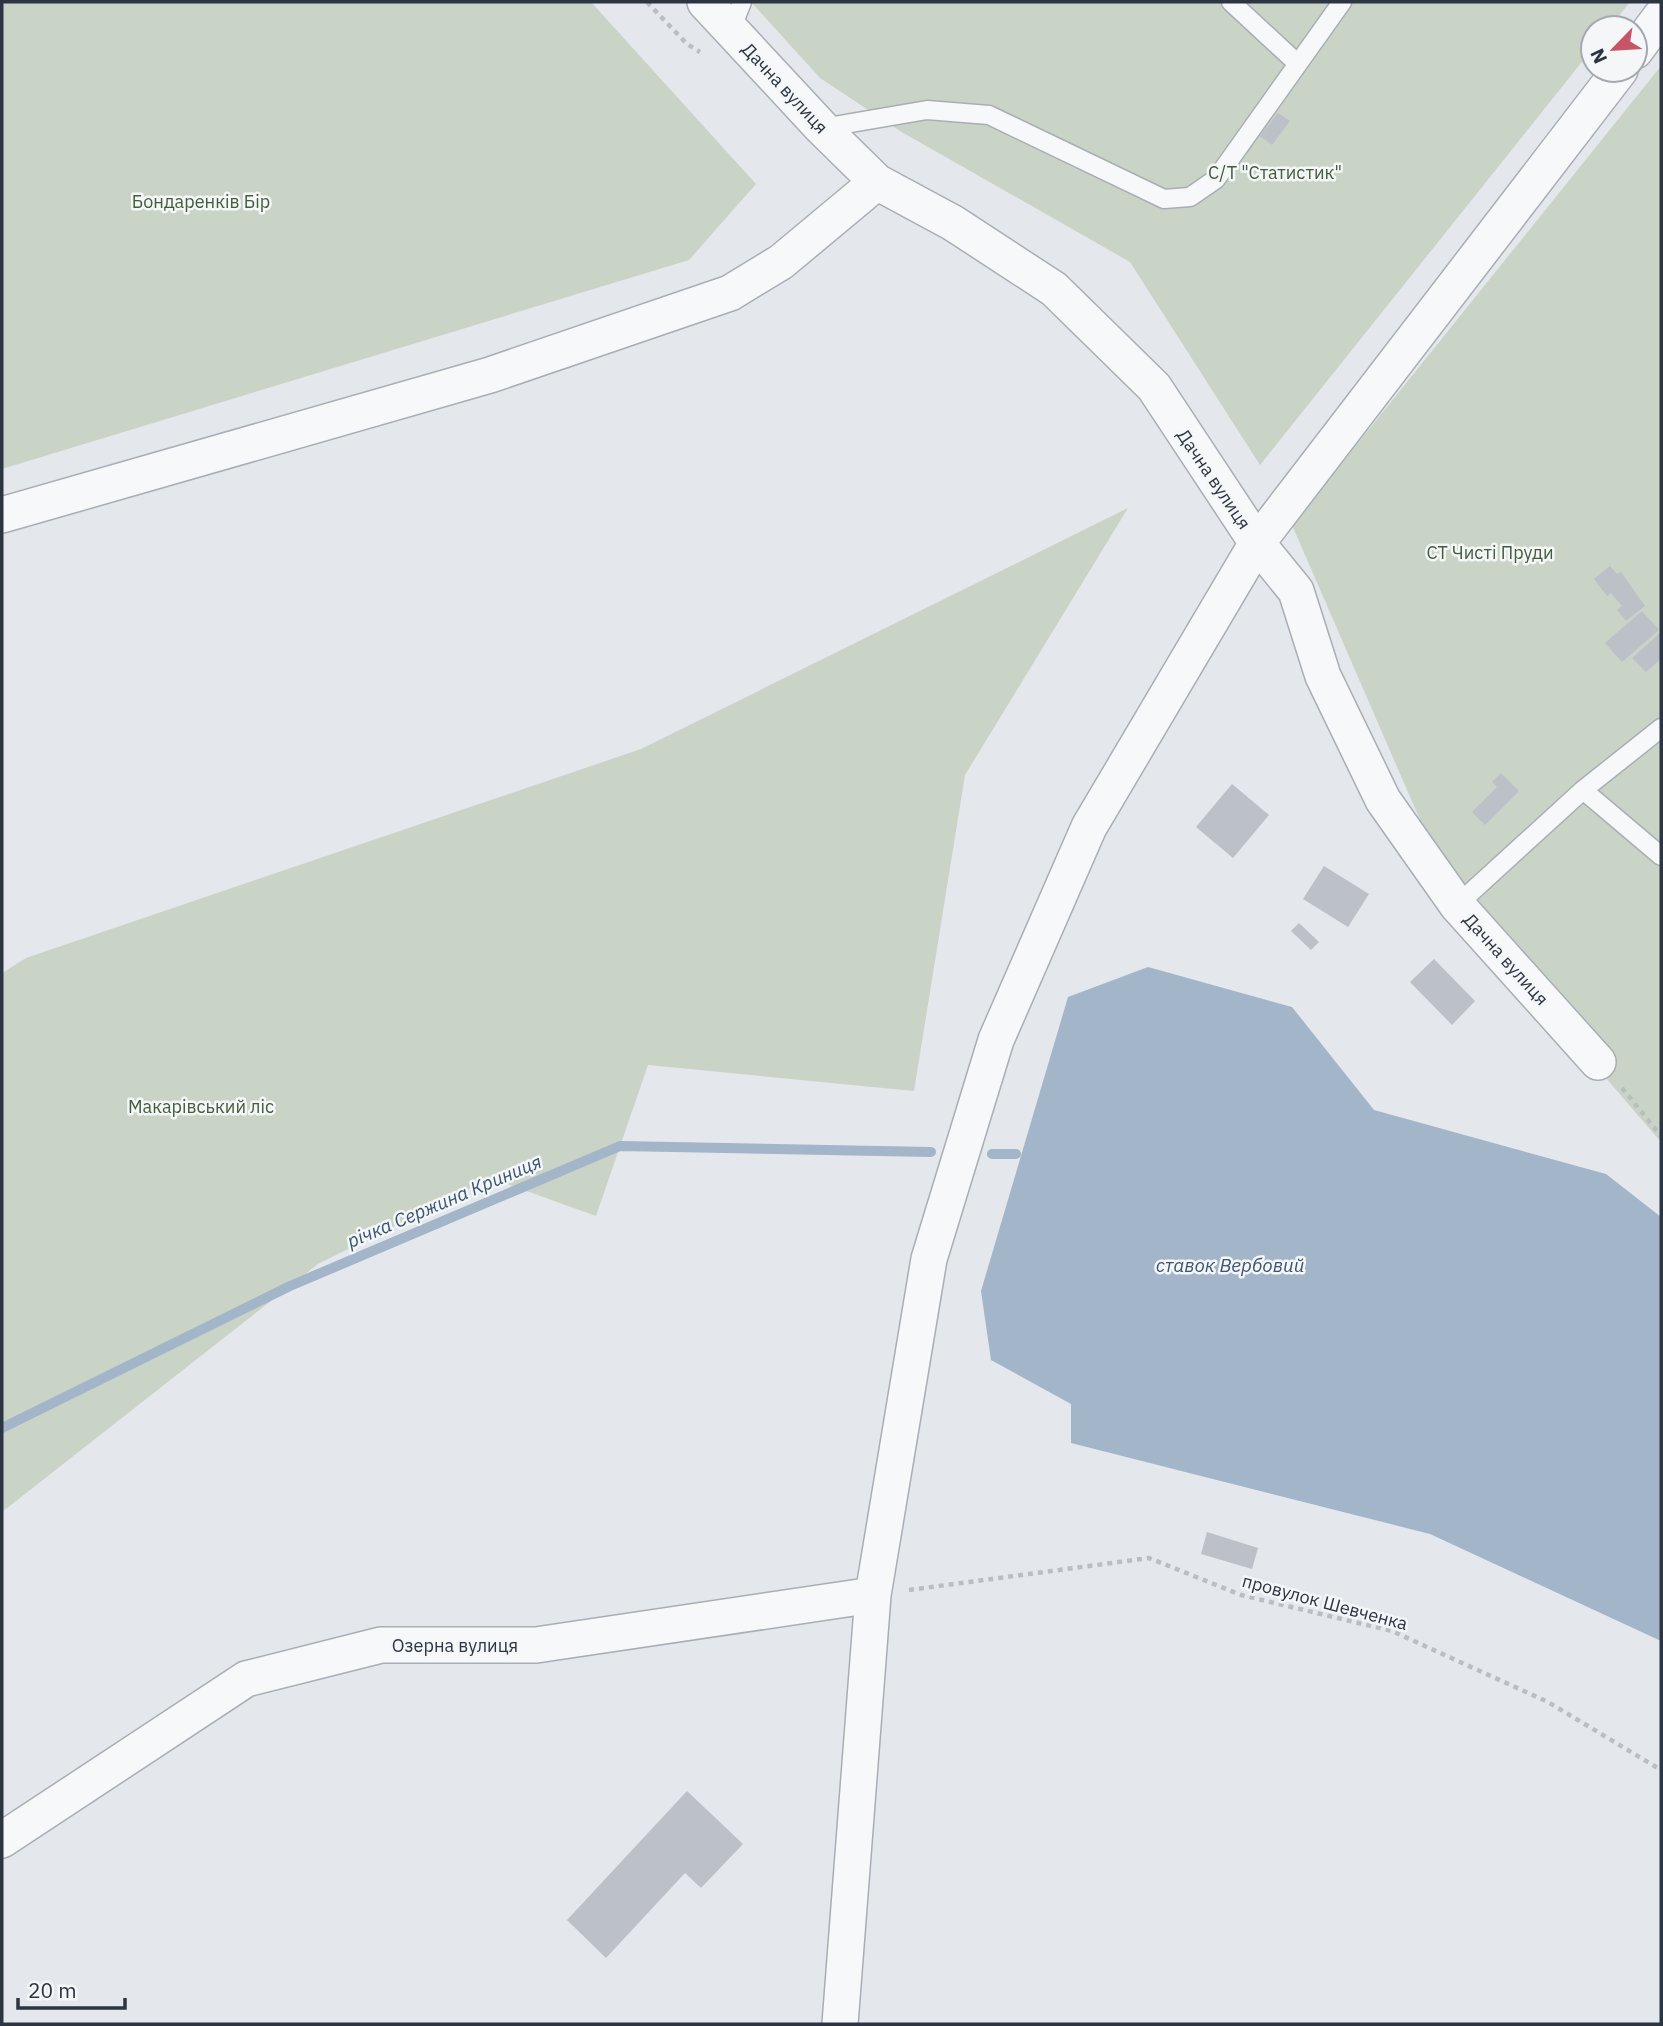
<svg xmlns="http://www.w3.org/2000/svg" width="1663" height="2026" font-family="'IBM Plex Sans',sans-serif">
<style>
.green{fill:#cad4c6}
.water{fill:#a3b5c8}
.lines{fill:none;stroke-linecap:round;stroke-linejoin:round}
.stream{stroke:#a3b5c8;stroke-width:10}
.building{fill:#bcc0c7}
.lane-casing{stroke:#a9aeb5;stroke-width:21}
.street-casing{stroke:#a9aeb5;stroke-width:38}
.path{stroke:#babec2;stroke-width:4.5;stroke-dasharray:5 5;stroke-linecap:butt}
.lane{stroke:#f7f8f9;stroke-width:18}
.street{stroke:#f7f8f9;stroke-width:35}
.labels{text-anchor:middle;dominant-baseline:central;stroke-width:5;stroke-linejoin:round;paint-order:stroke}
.street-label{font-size:18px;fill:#2d3542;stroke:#f4f6f8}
.park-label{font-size:18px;fill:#425d3b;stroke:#f4f6f8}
.water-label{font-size:19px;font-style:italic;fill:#3a5573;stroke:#f4f6f8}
</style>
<rect width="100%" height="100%" fill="#e4e7eb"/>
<!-- green -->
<path class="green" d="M2 2H591L756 184 689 260 2 469Z
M751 2H1630L1609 28H1593V48L1260 465 1130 262 900 131 820 78Z
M1661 66V1142L1457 905 1292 525Z
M1128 508 965 775 914 1091 648 1065 596 1216 491 1178 318 1264 2 1512V973L26 958 641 749Z"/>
<!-- water -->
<path class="water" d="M1148 967 1292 1007 1374 1110 1606 1174 1661 1217V1641L1430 1534 1071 1443V1404L991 1360 981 1291 1068 997Z"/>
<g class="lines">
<!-- stream -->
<path class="stream" d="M992 1154H1016
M2 1428 290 1286 620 1146 931 1152"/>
</g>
<!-- building -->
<path class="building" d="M1278 113 1290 121 1272 145 1260 136Z
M1610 566 1617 574 1621 572 1645 606 1626 621 1617 610 1622 606 1611 593 1607 596 1594 579Z
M1642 611 1659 630 1622 662 1605 643Z
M1660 633 1661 659 1646 672 1632 658Z
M1501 773 1519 791 1485 825 1472 812 1497 787 1492 782Z
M1232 784 1269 815 1233 858 1196 827Z
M1324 866 1369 894 1348 927 1303 899Z
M1299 923 1319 942 1311 950 1291 931Z
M1434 959 1475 1001 1452 1025 1410 982Z
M1207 1532 1258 1548 1252 1569 1201 1554Z
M687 1791 743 1844 701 1888 685 1873 606 1958 567 1920Z"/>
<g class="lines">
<defs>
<path id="lane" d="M1231 2 1298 64
M731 30 742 2
M822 128 927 110 989 115 1164 199 1190 197 1216 179 1342 2
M1583 790 1661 856
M1457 905 1583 790 1661 728"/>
<path id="street" d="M705 2 822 128 877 182 953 223 1054 289 1154 387 1257 543 1296 591 1323 676 1383 800 1457 905 1598 1062
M1635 51 1661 16
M2 515 490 375 730 293 781 262 877 182
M2 1840 246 1679 381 1645H536L873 1595
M840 2024 873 1595 929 1259 996 1040 1089 827 1257 543 1620 70"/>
</defs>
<!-- lane casing -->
<use href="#lane" class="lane-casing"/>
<!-- street casing -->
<use href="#street" class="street-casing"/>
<!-- path -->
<path class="path" d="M647 2 687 44 700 52
M1622 1088 1661 1136
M909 1590 1149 1558 1241 1595 1392 1631 1548 1702 1661 1770"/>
<!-- lane -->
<use href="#lane" class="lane"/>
<!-- street -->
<use href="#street" class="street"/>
</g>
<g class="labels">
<!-- street labels -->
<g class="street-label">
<text transform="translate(785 88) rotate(47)">Дачна вулиця</text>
<text transform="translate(1214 479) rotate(56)">Дачна вулиця</text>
<text transform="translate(1506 959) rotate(48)">Дачна вулиця</text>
<text transform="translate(1325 1602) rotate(15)">провулок Шевченка</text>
<text x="455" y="1645">Озерна вулиця</text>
</g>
<!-- park labels -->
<g class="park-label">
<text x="1275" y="172">С/Т "Статистик"</text>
<text x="201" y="201">Бондаренків Бір</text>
<text x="1490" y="552">СТ Чисті Пруди</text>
<text x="201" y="1106">Макарівський ліс</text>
</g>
<!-- water labels -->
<g class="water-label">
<text transform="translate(444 1201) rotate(-23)">річка Сержина Криниця</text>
<text x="1230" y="1265">ставок Вербовий</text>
</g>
</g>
<!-- border -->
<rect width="1663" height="2026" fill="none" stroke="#2d3542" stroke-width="7"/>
<!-- north arrow -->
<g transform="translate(1614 49) rotate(245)"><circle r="33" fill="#f4f6f8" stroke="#a4a9af" stroke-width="2"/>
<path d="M0-5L12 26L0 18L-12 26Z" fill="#c55567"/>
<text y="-10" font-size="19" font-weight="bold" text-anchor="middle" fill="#2d3542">N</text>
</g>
<!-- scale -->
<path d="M18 1998v10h107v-10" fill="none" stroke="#2d3542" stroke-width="3.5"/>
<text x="28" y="1998" font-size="21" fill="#2d3542" stroke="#f4f6f8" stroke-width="5" paint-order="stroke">20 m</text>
</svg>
